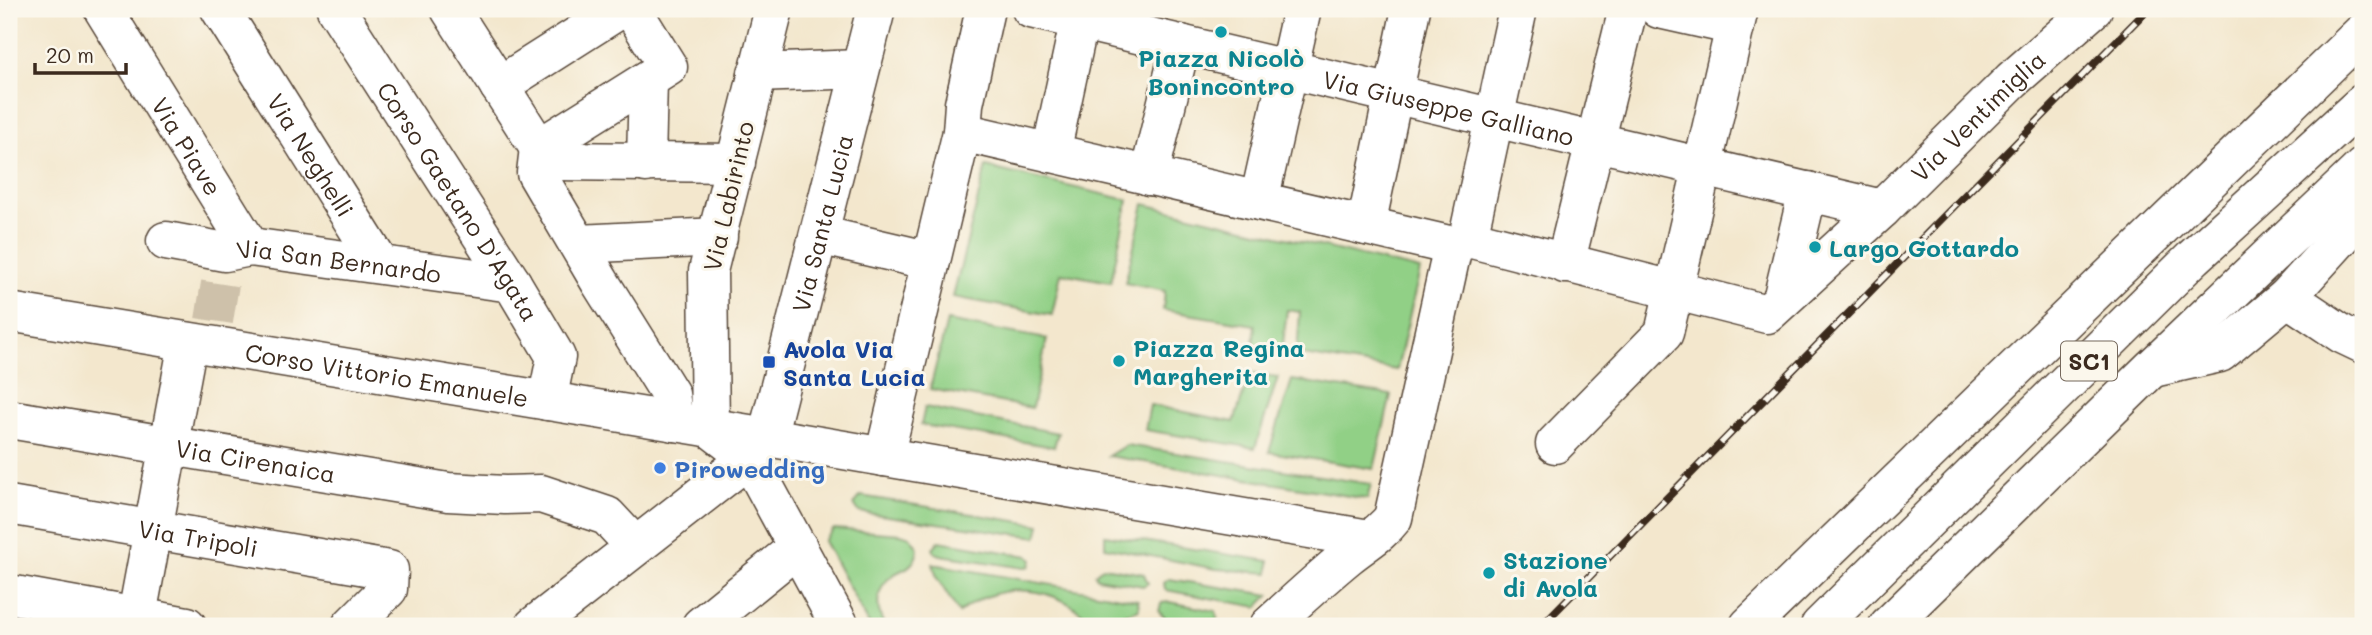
<svg xmlns="http://www.w3.org/2000/svg" width="2372" height="635" font-family="Mali,sans-serif">
<style>
.green{fill:#91d086;stroke:#667d52;stroke-width:2}
.lines{fill:none;stroke-linecap:round;stroke-linejoin:round}
.minor-tunnel{stroke:#cec1aa;stroke-width:38;stroke-dasharray:38 19;stroke-linecap:butt}
.minor-casing{stroke:#574638;stroke-width:41}
.major-casing{stroke:#574638;stroke-width:41}
.minor{stroke:#fff;stroke-width:38}
.major{stroke:#fff;stroke-width:38}
.rail-casing{stroke:#3b2a1e;stroke-width:8}
.rail{stroke:#fbf7ec;stroke-width:5;stroke-dasharray:16;stroke-linecap:butt}
.culture-dot{fill:#0f9aa8;stroke:#fbf7ec;stroke-width:2.5}
.transit-dot{fill:#1a4fb4;stroke:#fbf7ec;stroke-width:2.5}
.shop-dot{fill:#3f7fe0;stroke:#fbf7ec;stroke-width:2.5}
.labels{text-anchor:middle;dominant-baseline:central;stroke-width:6;stroke-linejoin:round;paint-order:stroke}
.shield{fill:#fbf7ec;stroke:#75685c;stroke-width:2}
.shield-label{font-size:23px;font-weight:bold;fill:#3b2a1e}
.culture-label{font-size:24px;font-weight:bold;fill:#0d838f;stroke:#fbf7ec;text-anchor:start}
.street-label{font-size:24px;fill:#3b2a1e;stroke:#fbf7ec}
.transit-label{font-size:24px;font-weight:bold;fill:#164399;stroke:#fbf7ec;text-anchor:start}
.shop-label{font-size:24px;font-weight:bold;fill:#366cbe;stroke:#fbf7ec;text-anchor:start}
</style>
<rect width="100%" height="100%" fill="#fbf7ec"/>
<filter id="ink" filterUnits="userSpaceOnUse"><feTurbulence type="fractalNoise" baseFrequency=".0143" numOctaves="2"/><feDisplacementMap in="SourceGraphic" scale="14" xChannelSelector="R" yChannelSelector="G"/><feConvolveMatrix kernelMatrix="1 2 1 2 8 2 1 2 1" color-interpolation-filters="sRGB"/></filter>
<filter id="wash" filterUnits="userSpaceOnUse"><feTurbulence type="fractalNoise" baseFrequency=".00686" numOctaves="4" result="noise"/><feDisplacementMap in="SourceGraphic" scale="28" xChannelSelector="R" yChannelSelector="G"/><feGaussianBlur stdDeviation="1.57" result="paint"/><feColorMatrix in="noise" values="0 0 0 0 0 0 0 0 0 0 0 0 0 0 0 0 0 1.4 0 .05"/><feComposite in="paint" operator="in"/></filter>
<g filter="url(#wash)">
<rect width="100%" height="100%" fill="#f3e7cd"/>
<!-- green -->
<path class="green" d="M986 167 1128 200 1111 282 1061 273 1052 315 953 297Z
M1144 204 1420 270 1397 370 1297 354 1300 312 1287 310 1282 352 1253 348 1255 325 1163 310 1165 291 1125 283Z
M947 321 1047 339 1032 408 930 389Z
M1250 373 1278 377 1255 448 1145 430 1150 405 1234 422Z
M1292 380 1391 395 1374 469 1269 452Z
M925 407 1058 433 1054 447 921 425Z
M1126 445 1371 484 1367 499 1108 456Z
M861 496 1040 525 1037 537 859 512 854 504Z
M834 529 901 534 910 537 918 548C917 552 917 556 915 559 910 569 900 570 893 575 875 588 875 609 885 626H870L824 541Z
M1105 535 1269 561V573L1216 569 1105 547Z
M939 541 1028 556 1032 560 1030 566 1024 568 941 555 935 553 933 548Z
M933 564 1138 600 1139 609 1124 614 1113 626H1094C1062 584 998 579 959 613L937 578Z
M1103 567 1144 574 1148 583 1143 586 1097 578 1095 574Z
M1169 579 1270 595 1258 607 1165 590 1164 583Z
M1170 602 1216 611 1219 625 1173 626 1159 612 1161 603Z"/>
</g>
<g filter="url(#ink)">
<g class="lines">
<!-- minor-tunnel -->
<path class="minor-tunnel" d="M214 321 222 271"/>
<defs>
<g id="minor">
<path id="s1" d="M103 9 250 247"/>
<path id="s2" d="M220 9 380 264"/>
<path id="s3" d="M336 9 512 283 556 357 547 401"/>
<path d="M450 9 539 148 557 161 736 163"/>
<path d="M774 9 708 271 710 428 749 458 840 626"/>
<path id="s4" d="M1031 9 1882 209"/>
<path d="M1659 9 1735 26"/>
<path d="M757 73 860 69"/>
<path d="M499 86 620 9"/>
<path d="M962 132 1453 246 1468 238 1518 9"/>
<path d="M539 148 536 173 600 282 670 394 674 422"/>
<path d="M539 148 668 67 632 9"/>
<path d="M1051 153 1082 9"/>
<path d="M646 163 648 80"/>
<path d="M1149 176 1181 44"/>
<path d="M1259 201 1302 9"/>
<path d="M1366 226 1411 9"/>
<path d="M819 235 931 261"/>
<path id="s5" d="M1468 238 1767 314 1882 209 2012 80 2093 9"/>
<path id="s6" d="M166 241 225 252 250 247 512 283"/>
<path d="M579 244 718 237"/>
<path d="M1565 264 1628 9"/>
<path d="M2287 297 2342 334 2363 344"/>
<path d="M1782 300 1808 191"/>
<path d="M2153 368 2220 353 2287 297 2363 213"/>
<path id="s7" d="M9 419 448 492 505 495 541 494 607 516 635 546"/>
<path d="M1555 444 1664 333 1739 9"/>
<path d="M884 457 962 132 964 104 985 9"/>
<path id="s8" d="M9 505 389 570 388 589 351 626"/>
<path d="M9 594 187 626"/>
<path d="M135 626 188 342"/>
<path d="M534 626 749 458 767 437 1369 539"/>
<path d="M701 626 798 547"/>
<path d="M1269 626C1295 602 1320 579 1348 556 1364 543 1381 534 1393 518L1453 246"/>
<path d="M1749 626 2363 32"/>
<path d="M1888 626 2151 369 2363 167"/>
</g>
<g id="major">
<path id="s9" d="M9 312 767 437 876 9"/>
<path d="M1820 626 2194 257 2363 103"/>
</g>
</defs>
<!-- minor casing -->
<use href="#minor" class="minor-casing"/>
<!-- major casing -->
<use href="#major" class="major-casing"/>
<!-- minor -->
<use href="#minor" class="minor"/>
<!-- major -->
<use href="#major" class="major"/>
<defs>
<path id="rail" d="M1541 626 2148 9"/>
</defs>
<!-- rail casing -->
<use href="#rail" class="rail-casing"/>
<!-- rail -->
<use href="#rail" class="rail"/>
</g>
</g>
<!-- markers -->
<g class="culture-dot">
<circle cx="1221" cy="32" r="7"/>
<circle cx="1815" cy="247" r="7"/>
<circle cx="1119" cy="361" r="7"/>
<circle cx="1489" cy="573" r="7"/>
</g>
<rect class="transit-dot" x="762" y="355" width="14" height="14" rx="3.5"/>
<circle class="shop-dot" cx="660" cy="468" r="7"/>
<g class="labels">
<!-- shield labels -->
<rect class="shield" x="2061" y="341.5" width="56" height="39" rx="5"/>
<g class="shield-label">
<text x="2089" y="361">SC1</text>
</g>
<!-- culture labels -->
<g class="culture-label">
<text x="1221" y="57" text-anchor="middle">Piazza Nicolò<tspan x="1221" dy="28">Bonincontro</tspan></text>
<text x="1829" y="247">Largo Gottardo</text>
<text x="1133" y="347">Piazza Regina<tspan x="1133" dy="28">Margherita</tspan></text>
<text x="1503" y="559">Stazione<tspan x="1503" dy="28">di Avola</tspan></text>
</g>
<!-- street labels -->
<g class="street-label">
<text stroke="none"><textPath href="#s4" startOffset="429">Via Giuseppe Galliano</textPath></text>
<text stroke="none"><textPath href="#s5" startOffset="598">Via Ventimiglia</textPath></text>
<text stroke="none"><textPath href="#s1" startOffset="161">Via Piave</textPath></text>
<text stroke="none"><textPath href="#s2" startOffset="172">Via Neghelli</textPath></text>
<text transform="translate(728 196) rotate(-77)">Via Labirinto</text>
<text stroke="none"><textPath href="#s3" startOffset="228">Corso Gaetano D'Agata</textPath></text>
<text stroke="none"><textPath href="#s9" startOffset="989">Via Santa Lucia</textPath></text>
<text stroke="none"><textPath href="#s6" startOffset="175">Via San Bernardo</textPath></text>
<text stroke="none"><textPath href="#s9" startOffset="383">Corso Vittorio Emanuele</textPath></text>
<text stroke="none"><textPath href="#s7" startOffset="250">Via Cirenaica</textPath></text>
<text stroke="none"><textPath href="#s8" startOffset="192">Via Tripoli</textPath></text>
</g>
<!-- transit labels -->
<g class="transit-label">
<text x="783" y="348">Avola Via<tspan x="783" dy="28">Santa Lucia</tspan></text>
</g>
<!-- shop labels -->
<g class="shop-label">
<text x="674" y="468">Pirowedding</text>
</g>
</g>
<!-- margin -->
<rect width="2372" height="635" fill="none" stroke="#fbf7ec" stroke-width="35"/>
<!-- scale -->
<path d="M35 63v10h91v-10" fill="none" stroke="#3b2a1e" stroke-width="3.5"/>
<text x="46" y="63" font-size="21" fill="#3b2a1e" stroke="#fbf7ec" stroke-width="5" paint-order="stroke">20 m</text>
</svg>
